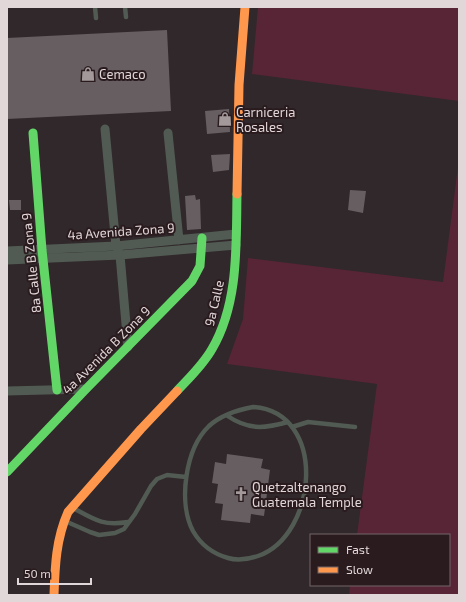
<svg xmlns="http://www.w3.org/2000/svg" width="466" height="602" font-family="'Exo 2',sans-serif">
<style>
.green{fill:#572536}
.building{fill:#665e60}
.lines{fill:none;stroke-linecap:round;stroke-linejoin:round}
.lane{stroke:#515a53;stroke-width:4.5}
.street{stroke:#515a53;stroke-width:9}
.fast{stroke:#63d668;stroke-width:9}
.slow{stroke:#ff974d;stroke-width:9}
.labels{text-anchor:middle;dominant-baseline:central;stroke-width:4;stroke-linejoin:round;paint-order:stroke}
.poi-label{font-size:13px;fill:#e1d6d8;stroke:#2a1b1f;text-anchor:start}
.street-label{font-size:13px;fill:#e1d6d8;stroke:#2a1b1f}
</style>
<rect width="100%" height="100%" fill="#30282a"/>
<!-- green -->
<path class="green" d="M258 7H459V101L252 74Z
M459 159V595H349L350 585H449V535H357L377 384 227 364 243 319 248 258 443 282Z"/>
<!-- building -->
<path class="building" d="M167 30 171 111 7 119V38Z
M229 109 230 132 207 134 205 111Z
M230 154 229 170 213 172 211 155Z
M350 190 366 191 363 213 348 210Z
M195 195 196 200 200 199 201 229 187 230 185 196Z
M9 200H21V210H10Z
M227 454 263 459 261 468 270 470 264 516 251 514 250 523 221 520 223 504 215 503 218 484 212 483 215 462 226 464Z"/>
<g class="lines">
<!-- lane -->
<path class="lane" d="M95 7 96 18
M125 7 126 17
M253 407C328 412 318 535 258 556 249 559 238 561 228 558 214 554 201 545 193 531 178 503 185 449 209 426 221 415 237 410 253 407Z
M226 415C248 430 263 429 288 422
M292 427 308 422 355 427
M73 508C95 520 103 526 128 522
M65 521 90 532 99 535 115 533 124 529 135 514 151 486 157 479 167 475 186 477"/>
<!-- street -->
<path class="street" d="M105 129 116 246 120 255 128 347
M168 133 179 240
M7 251 116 246 236 234
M7 260 120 255 236 245
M7 391 86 389"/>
<!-- fast -->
<path class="fast" d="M33 133 42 250 57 390
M177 391C190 377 203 365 212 349 239 303 236 245 237 194
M7 472 86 389 192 281 200 266 202 238"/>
<!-- slow -->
<path class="slow" d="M237 194 239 85 245 7
M54 595C55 566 56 539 68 512L141 429 177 391"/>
</g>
<!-- icons -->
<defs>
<symbol id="shop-bare" viewBox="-9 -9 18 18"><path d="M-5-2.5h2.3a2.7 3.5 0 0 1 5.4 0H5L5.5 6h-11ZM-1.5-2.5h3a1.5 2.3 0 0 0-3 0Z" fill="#a3999b" stroke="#2a1b1f" stroke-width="2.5" paint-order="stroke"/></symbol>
<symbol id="church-bare" viewBox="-9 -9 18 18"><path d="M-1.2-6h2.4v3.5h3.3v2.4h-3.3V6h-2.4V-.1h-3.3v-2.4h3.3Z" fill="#a3999b" stroke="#2a1b1f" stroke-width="2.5" paint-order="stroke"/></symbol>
</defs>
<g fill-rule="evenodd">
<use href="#shop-bare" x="78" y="64" width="20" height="20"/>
<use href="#shop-bare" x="215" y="109" width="20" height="20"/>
<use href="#church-bare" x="231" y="484" width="20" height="20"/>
</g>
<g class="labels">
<!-- poi labels -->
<g class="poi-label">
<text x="99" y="74">Cemaco</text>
<text x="236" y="112">Carniceria<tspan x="236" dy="15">Rosales</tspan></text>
<text x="252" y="487">Quetzaltenango<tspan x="252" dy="15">Guatemala Temple</tspan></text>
</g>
<!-- street labels -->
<g class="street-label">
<text transform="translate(121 231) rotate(-4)">4a Avenida Zona 9</text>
<text transform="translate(31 263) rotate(-96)">8a Calle B Zona 9</text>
<text transform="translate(214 303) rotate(-77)">9a Calle</text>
<text transform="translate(106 350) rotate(-45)">4a Avenida B Zona 9</text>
</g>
</g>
<!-- border -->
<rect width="466" height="602" fill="none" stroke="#e1d6d8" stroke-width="16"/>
<!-- legend -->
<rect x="310" y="534" width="140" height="52" fill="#2a1b1f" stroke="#736669"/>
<rect x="318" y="547" width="20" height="6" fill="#63d668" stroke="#736669"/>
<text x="346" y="554" font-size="12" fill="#e1d6d8">Fast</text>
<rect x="318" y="567" width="20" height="6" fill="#ff974d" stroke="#736669"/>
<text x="346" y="574" font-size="12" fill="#e1d6d8">Slow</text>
<!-- scale -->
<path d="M18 578v6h73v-6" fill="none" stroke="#e1d6d8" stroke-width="2"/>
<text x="24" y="578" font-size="12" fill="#e1d6d8" stroke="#2a1b1f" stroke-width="3" paint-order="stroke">50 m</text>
</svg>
